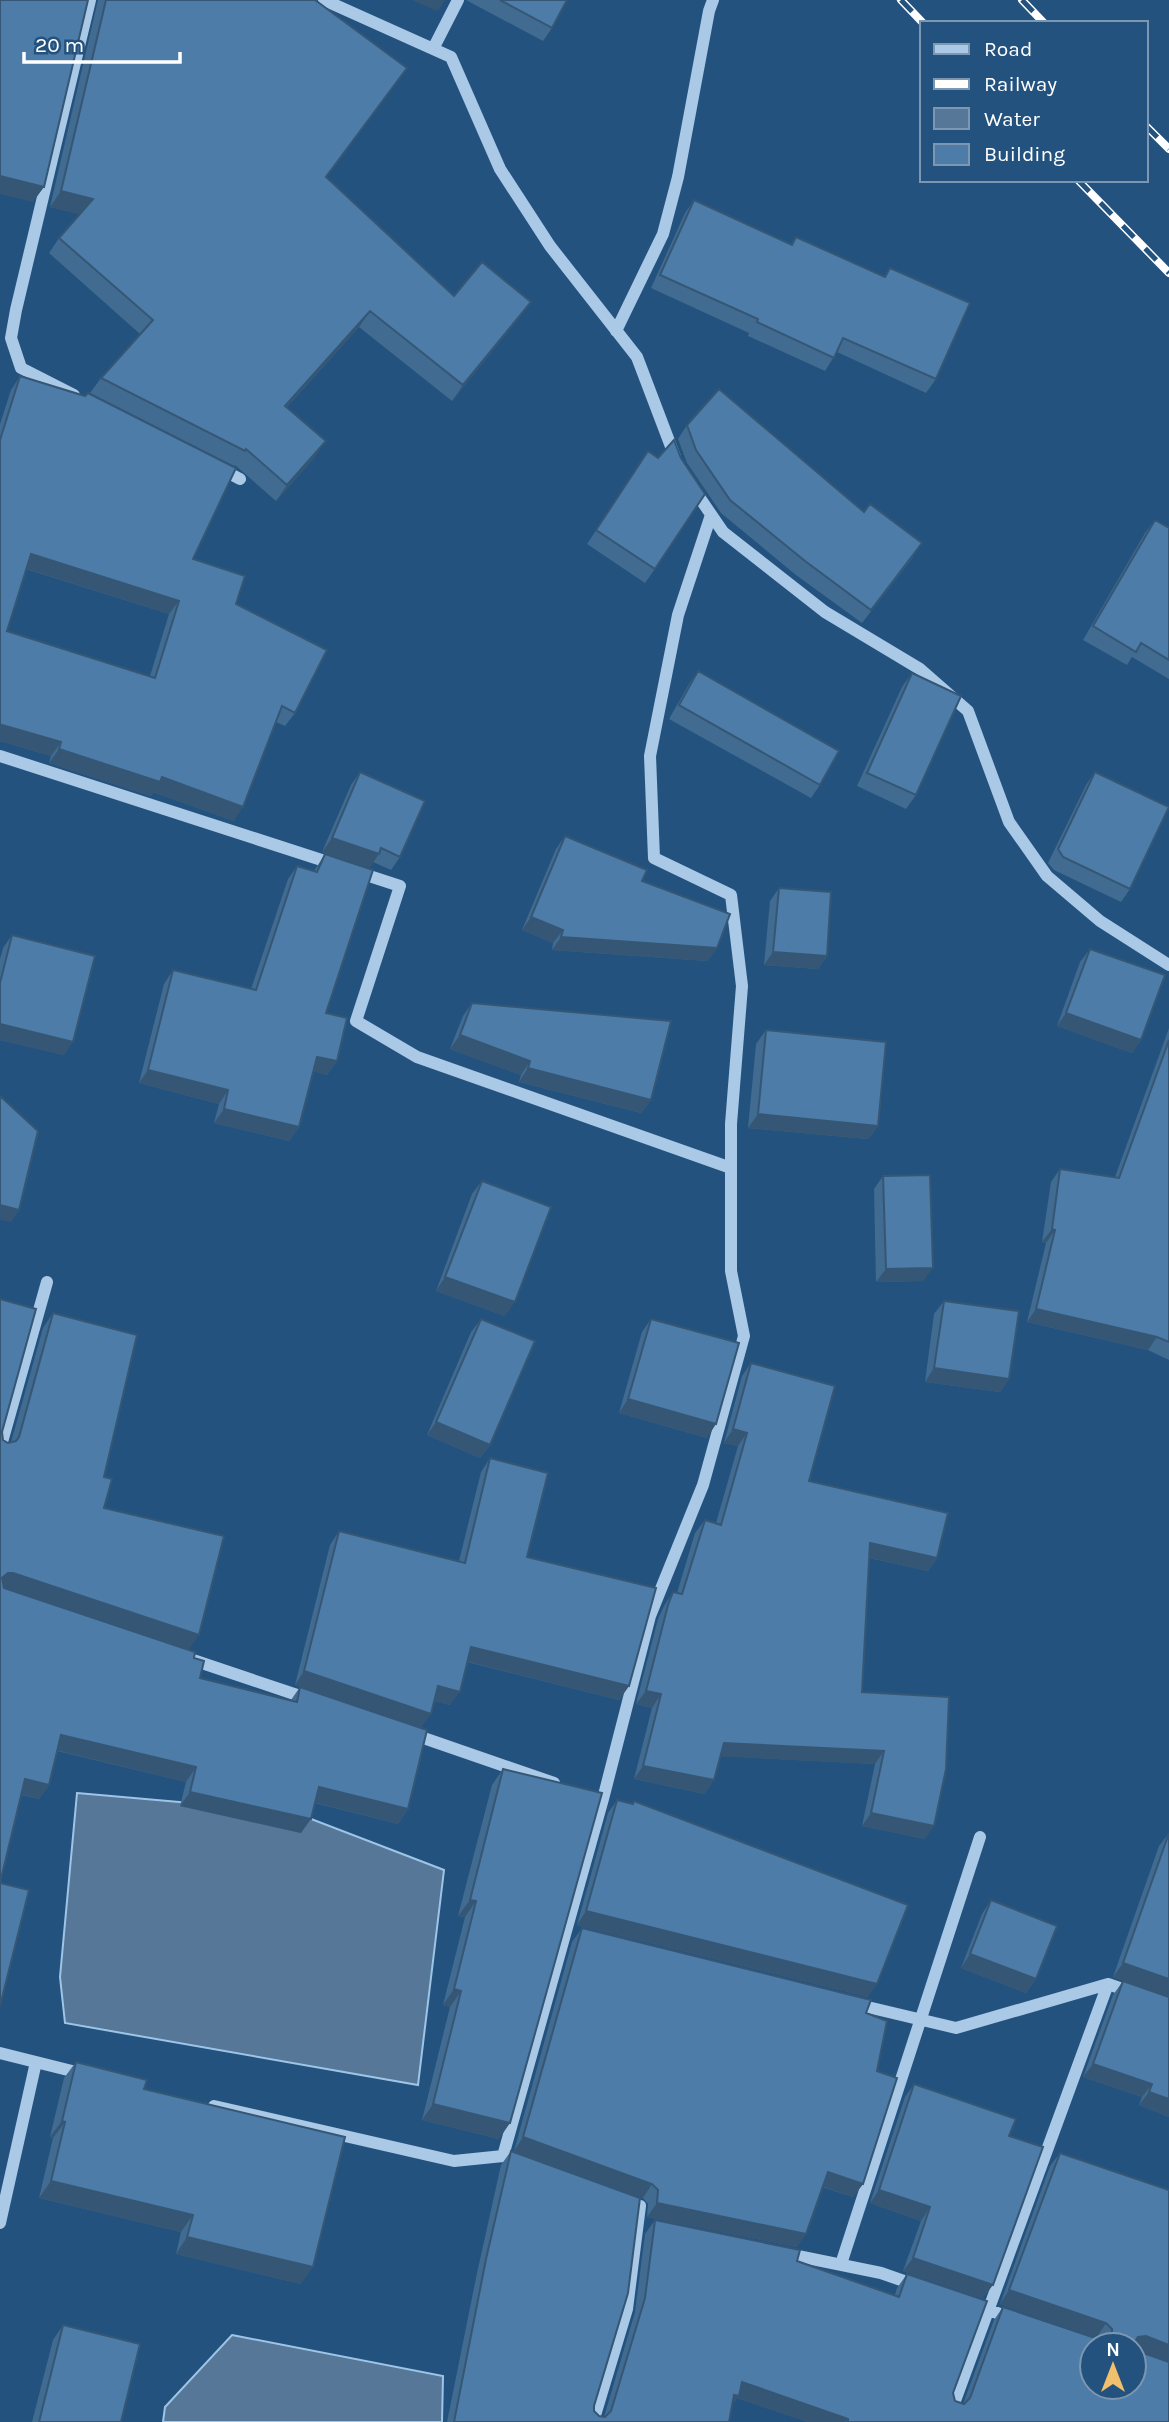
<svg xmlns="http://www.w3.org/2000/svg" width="1169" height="2422" font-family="Karla,sans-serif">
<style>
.water{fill:#567797;stroke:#9dc5e7;stroke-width:2}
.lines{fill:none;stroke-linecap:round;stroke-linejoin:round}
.minor{stroke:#a9c9e6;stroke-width:12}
.rail-casing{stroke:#fff;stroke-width:8}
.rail{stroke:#24527e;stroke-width:5;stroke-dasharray:16;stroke-linecap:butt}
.wall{fill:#416b90;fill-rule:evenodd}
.shaded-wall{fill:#355775}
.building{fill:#4c7ca7;stroke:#355775;stroke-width:2;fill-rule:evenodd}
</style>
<rect width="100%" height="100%" fill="#24527e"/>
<!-- water -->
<path class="water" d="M77 1793 293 1812 444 1870 418 2085 65 2023 60 1977Z
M232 2335 443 2376 442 2422H163L165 2407Z"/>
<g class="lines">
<!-- minor -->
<path class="minor" d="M324 0 451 57 500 169 550 246 637 357 675 457
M433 49 458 0
M616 331 663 234 678 177 709 11 713 0
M74 395 21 368 11 338 16 310 90 0
M219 468 240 479
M693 488 723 532 825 612 920 669 968 711 1009 822 1047 876 1100 921 1169 965
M0 756 337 865
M357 872 400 886 356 1021 417 1057 731 1168
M0 1449 47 1282
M190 1659 312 1700
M412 1734 554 1783
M855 2004 956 2028 1108 1984 1134 1993
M0 2053 84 2074
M214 2106 454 2161 503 2156 508 2157
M503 2156 603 1799 650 1616 703 1485 744 1336 731 1271V1124L742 986 731 895 654 858 650 756 678 615 711 515
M0 2223 36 2062
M783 2253 881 2273 918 2286
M841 2264 980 1837
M969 2303 1014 2319
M952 2409 1108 1984
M593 2422 627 2309 640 2206 623 2200"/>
<defs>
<path id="rail" d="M901 0 923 23
M1022 0 1044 23
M1146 126 1169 149
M1078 180 1169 273"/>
</defs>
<!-- rail casing -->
<use href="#rail" class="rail-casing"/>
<!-- rail -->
<use href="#rail" class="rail"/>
</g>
<!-- wall -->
<path class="wall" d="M98 0H315L326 177 454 296 520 317 452 401 359 327 287 407 315 457 276 501 235 465 234 466 90 393 101 378 140 334 49 253 59 238 80 214 50 207Z
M466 0H567L552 28 543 41Z
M694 200 791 244 796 237 884 277 890 268 936 379 926 393 837 352 825 371 748 336 749 333 651 288 685 213Z
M20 376 236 604 295 713 285 726 276 722 234 821 153 792 151 796 49 763 51 756 0 741V424L11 390ZM26 569 169 614 150 676 7 631Z
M687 425 913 557 862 623 796 575 721 513 687 463 678 439Z
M639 465 655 569 645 583 587 544Z
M1155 520 1169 528V679L1132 657 1127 665 1083 640 1145 533Z
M698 671 820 785 811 798 669 719 689 684Z
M912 673 916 795 906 809 857 786 902 687Z
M360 772 400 857 391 870 373 862 370 867 322 852 351 785Z
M1095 772 1130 889 1121 902 1054 870 1048 863 1086 785Z
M565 836 642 881 708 961 552 950 553 943 522 930 556 849Z
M325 854 326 1013 337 1061 327 1075 313 1071 299 1127 289 1141 214 1123 219 1104 139 1083 164 984 173 970 251 989 288 879 297 866 314 871Z
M779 888 827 956 818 969 764 965 770 901Z
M12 935 64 1055 0 1040V959L3 948Z
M1090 949 1141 1040 1132 1053 1057 1026 1080 962Z
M472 1003 651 1100 641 1113 519 1082 521 1075 450 1049 463 1016Z
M1169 1028V1360L1148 1350 1027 1322 1046 1243 1042 1242 1051 1182 1060 1169 1115 1177Z
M766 1030 878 1126 868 1139 748 1128 756 1044Z
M883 1176 923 1281 876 1282 874 1189Z
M482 1181 505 1316 436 1291 472 1194Z
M944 1301 1009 1379 1000 1392 925 1382 934 1314Z
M53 1313 104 1477V1508L189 1649 64 1608 194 1658 200 1678 291 1700 300 1687 408 1809 398 1824 315 1803 301 1833 180 1806 186 1782 57 1751 49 1785 39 1799 21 1795 0 1883 2 1432 3 1440 8 1443 11 1442 43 1328Z
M481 1319 490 1445 480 1458 427 1435 471 1332Z
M651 1319 707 1438 619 1413 642 1332Z
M751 1363 809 1481 937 1558 928 1571 869 1558 862 1692 925 1839 862 1826 875 1764 720 1756 705 1794 634 1779 652 1708 636 1704 658 1619 664 1606 673 1592 677 1593 695 1533 705 1520 716 1523 738 1446 724 1443 742 1376Z
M490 1458 527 1557 629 1686 619 1700 467 1662 450 1705 434 1701 421 1728 295 1685 330 1545 339 1531 459 1561 481 1472Z
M503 1769 499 2139 422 2120 450 2007 443 2005 465 1917 458 1916 492 1785Z
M617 1800 632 1804 634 1801 868 1997 577 1925 608 1813Z
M1169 1833V1996L1113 1977 1159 1846Z
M991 1900 1036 1979 1026 1993 961 1968 982 1914Z
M582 1928 866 2013 877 2071 863 2184 853 2197 822 2187 797 2247 647 2217 648 2204 643 2198 514 2151 572 1942Z
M1123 1981 1169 2117 1139 2105 1142 2097 1083 2077 1113 1995Z
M76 2062 144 2089 301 2284 176 2254 181 2232 39 2198 53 2138 50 2137 64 2078Z
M914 2084 1009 2136 983 2298 903 2271 921 2221 870 2203 905 2097Z
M511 2151 594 2406V2411L599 2416 604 2417 635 2312 645 2234 655 2220 797 2261 895 2295 897 2288 907 2274 953 2393 955 2401 963 2404 994 2320 1003 2307 1099 2339 1097 2337 1000 2304 1050 2166 1060 2153 1169 2190V2422H808L737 2398 732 2405 729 2422H447L477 2273 501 2165ZM1137 2350 1168 2362 1140 2352Z
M63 2325 121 2422H32L53 2340Z"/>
<!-- shaded-wall -->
<path class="shaded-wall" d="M411 0H445L438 11Z
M0 176 44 187 33 202 0 194Z
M61 191 93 199 83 215 50 207Z
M531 302 520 317 452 401 463 385Z
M370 311 359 327 274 421 285 406Z
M326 441 315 457 276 501 287 485Z
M31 554 179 601 169 614 21 567Z
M2 725 61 742 51 756 0 741V728Z
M59 749 162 777 243 807 234 821 153 792 151 796 49 763Z
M332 838 379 854 370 867 322 852Z
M531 917 563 930 553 943 522 930Z
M561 937 717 948 708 961 552 950Z
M773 952 827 956 818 969 764 965Z
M1066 1013 1141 1040 1132 1053 1057 1026Z
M0 1024 73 1042 64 1055 0 1040Z
M460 1035 530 1061 521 1075 450 1049Z
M317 1057 337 1061 327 1075 307 1070Z
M528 1068 651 1100 641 1113 519 1082Z
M148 1070 228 1090 219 1104 139 1083Z
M224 1109 299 1127 289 1141 214 1123Z
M758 1114 878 1126 868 1139 748 1128Z
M0 1205 19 1210 11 1222 0 1220Z
M1052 1229 1055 1230 1046 1243 1042 1242Z
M933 1268 923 1281 876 1282 886 1269Z
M445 1277 515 1302 505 1316 436 1291Z
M1036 1309 1157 1337 1148 1350 1027 1322Z
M934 1368 1009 1379 1000 1392 925 1382Z
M628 1399 716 1424 707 1438 619 1413Z
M436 1422 490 1445 480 1458 427 1435Z
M733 1429 747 1433 738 1446 724 1443Z
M870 1543 937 1558 928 1571 861 1556Z
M8 1573H13L199 1635 189 1649 3 1588 2 1578Z
M471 1647 629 1686 619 1700 461 1660Z
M304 1671 431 1714 421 1728 295 1685Z
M438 1686 460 1692 450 1705 428 1700Z
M646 1691 661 1694 652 1708 636 1704Z
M61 1735 196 1767 186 1782 51 1749Z
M724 1743 884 1751 875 1764 714 1756Z
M643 1766 714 1780 705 1794 634 1779Z
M25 1779 49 1785 39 1799 15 1793Z
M319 1787 408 1809 398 1824 309 1801Z
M190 1792 311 1819 301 1833 180 1806Z
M871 1813 934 1826 925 1839 862 1826Z
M470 1900 476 1901 465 1917 458 1916Z
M586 1911 877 1984 868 1997 577 1925Z
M970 1954 1036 1979 1026 1993 961 1968Z
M1123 1963 1169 1979V1996L1113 1977Z
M454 1989 461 1991 450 2007 443 2005Z
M1093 2064 1152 2084 1142 2097 1083 2077Z
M1149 2092 1169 2099V2117L1139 2105Z
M433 2104 510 2123 499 2139 422 2120Z
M62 2121 65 2122 53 2138 50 2137Z
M523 2137 652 2184 643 2198 514 2151Z
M828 2172 863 2184 853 2197 818 2185Z
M51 2181 193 2215 181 2232 39 2198Z
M879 2190 930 2207 921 2221 870 2203Z
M657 2203 806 2234 797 2247 647 2217Z
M187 2237 313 2267 301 2284 176 2254Z
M913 2258 993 2285 983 2298 903 2271Z
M1009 2290 1106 2323 1097 2337 1000 2304Z
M1146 2336 1169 2345V2362L1136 2350 1134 2345 1138 2337Z
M742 2382 848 2419 846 2422H808L737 2398 729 2410 732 2396Z"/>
<!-- building -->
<path class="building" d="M0 0H88L44 187 0 176Z
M106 0H315L407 68 326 177 454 296 482 262 531 302 463 385 370 311 285 406 326 441 287 485 246 449 245 451 101 378 153 320 59 238 93 199 61 191Z
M500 0H567L552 28Z
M694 200 792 245 796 237 885 277 890 268 970 303 936 379 843 338 834 358 757 322 758 319 660 275Z
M20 376 85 396 88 393 236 468 193 559 245 576 236 604 327 650 295 713 282 706 243 807 162 777 160 782 59 749 61 742 2 725 0 731V440ZM31 554 179 601 155 678 7 631Z
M719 389 864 512 870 504 922 543 871 610 805 561 730 500 696 450 687 425Z
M674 440 681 458 705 494 655 569 596 530 648 451 658 458Z
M1155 520 1169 528V660L1141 643 1136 652 1093 626Z
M698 671 839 751 820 785 679 705Z
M912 673 961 696 916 795 867 773Z
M360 772 425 801 400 857 381 848 379 854 332 838Z
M1095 772 1169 807 1130 889 1063 857 1058 849Z
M565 836 647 870 642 881 730 914 717 948 561 937 563 930 531 917Z
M325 854 373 870 326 1013 347 1018 337 1061 317 1057 299 1127 224 1109 228 1090 148 1070 173 970 256 990 297 866 317 872Z
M779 888 831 892 827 956 773 952Z
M12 935 95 956 73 1042 0 1024V983Z
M1090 949 1165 975 1141 1040 1066 1013Z
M472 1003 671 1021 651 1100 528 1068 530 1061 460 1035Z
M766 1030 886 1042 878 1126 758 1114Z
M1169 1040V1342L1157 1337 1036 1309 1055 1230 1052 1229 1060 1169 1119 1178Z
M0 1096 38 1131 19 1210 0 1205Z
M930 1175 933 1268 886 1269 883 1176Z
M482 1181 551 1207 515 1302 445 1277Z
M0 1299 36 1309 2 1432 3 1440 8 1443 16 1441 19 1437 53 1313 137 1335 104 1477 112 1479 104 1508 224 1536 199 1635 13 1573H8L2 1578 4 1588 195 1652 194 1658 204 1661 200 1678 297 1702 300 1687 427 1730 408 1809 319 1787 311 1819 190 1792 196 1767 61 1735 49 1785 25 1779 0 1883 29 1890 0 2006Z
M944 1301 1019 1311 1009 1379 934 1368Z
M481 1319 535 1341 490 1445 436 1422Z
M651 1319 739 1343 716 1424 628 1399Z
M751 1363 835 1386 809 1481 948 1513 937 1558 870 1543 862 1692 949 1697 946 1769 934 1826 871 1813 884 1751 724 1743 714 1780 643 1766 661 1694 646 1691 668 1605 673 1592 682 1594 705 1520 721 1525 747 1433 733 1429Z
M490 1458 548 1473 527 1557 656 1588 629 1686 471 1647 460 1692 438 1686 431 1714 304 1671 339 1531 465 1563Z
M503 1769 602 1793 510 2123 433 2104 461 1991 454 1989 476 1901 470 1900Z
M617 1800 633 1804 634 1801 908 1905 877 1984 586 1911Z
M1169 1833V1979L1123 1963Z
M991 1900 1057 1926 1036 1979 970 1954Z
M582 1928 871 2000 866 2013 887 2021 877 2071 897 2078 863 2184 828 2172 806 2234 657 2203 658 2190 652 2184 523 2137Z
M1123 1981 1169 1997V2099L1149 2092 1152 2084 1093 2064Z
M76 2062 147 2080 144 2089 345 2137 313 2267 187 2237 193 2215 51 2181 65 2122 62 2121Z
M914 2084 1016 2119 1009 2136 1043 2147 993 2285 913 2258 930 2207 879 2190Z
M511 2151 640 2198 628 2293 594 2406V2411L599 2416 605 2417 611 2411 645 2298 655 2220 800 2250 797 2261 899 2297 907 2274 987 2301 953 2393 955 2401 964 2404 970 2398 1003 2307 1101 2340H1106L1112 2335V2329L1106 2323 1009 2290 1060 2153 1169 2190V2345L1146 2336 1138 2337 1135 2342 1137 2349 1140 2352 1169 2362V2422H848V2419L742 2382 739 2396 734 2395 729 2422H454L486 2259ZM1092 2345H1134V2387H1092Z
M63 2325 140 2344 121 2422H39Z"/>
<!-- legend -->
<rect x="920" y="21" width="228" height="161" fill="#24527e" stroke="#7c97b2" stroke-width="2"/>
<rect x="934" y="44" width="35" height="10" fill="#a9c9e6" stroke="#7c97b2" stroke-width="2"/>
<text x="984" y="56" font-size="21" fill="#ffffff">Road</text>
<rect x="934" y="79" width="35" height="10" fill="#ffffff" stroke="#7c97b2" stroke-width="2"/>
<text x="984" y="91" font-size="21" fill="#ffffff">Railway</text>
<rect x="934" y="108" width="35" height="21" fill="#567797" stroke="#7c97b2" stroke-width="2"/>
<text x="984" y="126" font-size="21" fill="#ffffff">Water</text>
<rect x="934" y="144" width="35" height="21" fill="#4c7ca7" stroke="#7c97b2" stroke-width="2"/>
<text x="984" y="161" font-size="21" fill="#ffffff">Building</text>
<!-- north arrow -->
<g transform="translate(1113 2366)"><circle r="33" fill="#24527e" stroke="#7c97b2" stroke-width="2"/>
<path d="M0-5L12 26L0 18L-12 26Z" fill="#f0c06d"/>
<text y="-10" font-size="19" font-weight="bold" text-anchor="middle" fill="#ffffff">N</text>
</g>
<!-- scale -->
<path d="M24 52v10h156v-10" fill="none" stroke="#ffffff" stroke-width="3.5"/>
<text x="35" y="52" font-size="21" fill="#ffffff" stroke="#24527e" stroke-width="5" paint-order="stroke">20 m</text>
</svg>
